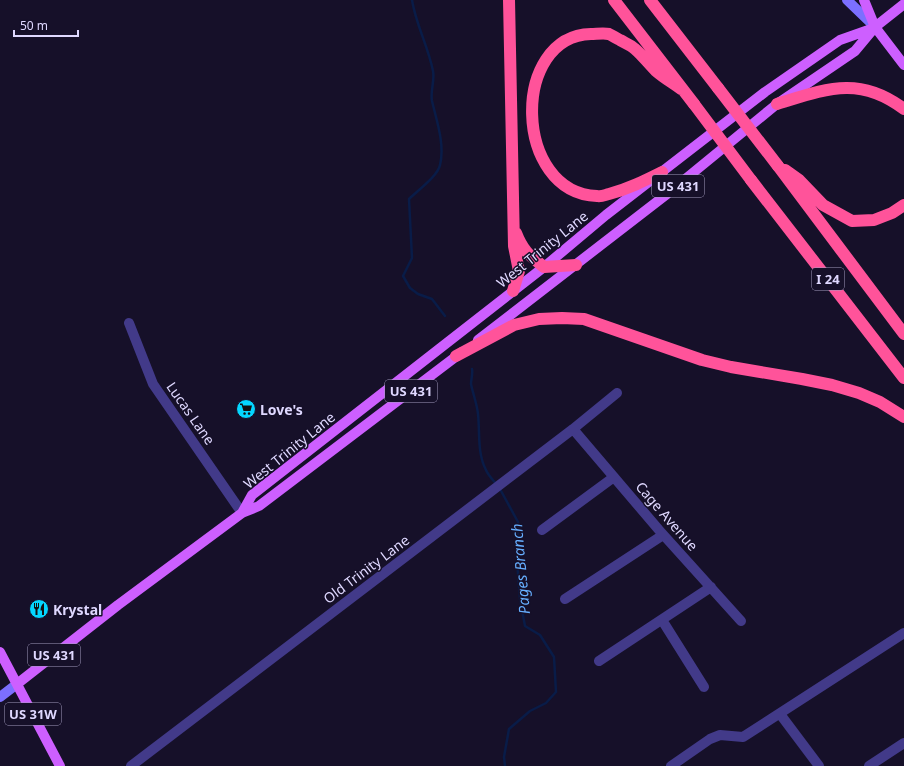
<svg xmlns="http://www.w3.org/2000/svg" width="904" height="766" font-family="'Noto Sans',sans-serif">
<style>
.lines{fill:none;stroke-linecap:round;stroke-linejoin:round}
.stream{stroke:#091c48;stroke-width:2.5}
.street{stroke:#423a89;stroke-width:10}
.secondary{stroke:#7c6fff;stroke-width:10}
.primary{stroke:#cd5fff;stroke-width:10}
.highway{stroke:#ff539a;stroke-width:12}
.highway-bridge{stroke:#ff539a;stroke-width:12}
.labels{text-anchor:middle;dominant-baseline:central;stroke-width:3;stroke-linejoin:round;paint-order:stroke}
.shield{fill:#161029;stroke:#a39cbf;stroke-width:1}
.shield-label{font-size:13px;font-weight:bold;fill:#dfd8ff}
.street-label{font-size:14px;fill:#dfd8ff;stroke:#161029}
.poi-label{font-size:14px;font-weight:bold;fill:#dfd8ff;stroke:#161029;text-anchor:start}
.water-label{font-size:15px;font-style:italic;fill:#66aeff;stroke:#161029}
</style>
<rect width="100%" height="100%" fill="#161029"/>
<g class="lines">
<!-- stream -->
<path class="stream" d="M412 0C416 25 428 46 433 71 435 81 430 91 432 101 437 122 445 145 440 165 438 176 417 191 409 199L412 258 403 276 410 288 418 294 432 299 445 316
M472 369C473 374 471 379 471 384 473 394 477 404 478 414 480 432 477 453 486 470 488 475 493 480 497 485
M500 489 518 522 517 560 520 599 525 626 540 635 554 657 556 692 546 703 530 711 509 729 504 757 505 766"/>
<!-- street -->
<path class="street" d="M129 323 153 384 242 513
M573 429 659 530 741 621
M542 530 614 477
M565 599 663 535
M662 620 704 687
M599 661 711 587
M780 714 819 766
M131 766 573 429 617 393
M671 766 710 739 720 735 743 737 904 633
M869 766 904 743"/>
<!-- secondary -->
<path class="secondary" d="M847 0 875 27
M0 697 17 684"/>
<!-- primary -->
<path class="primary" d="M864 0 875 27 904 65
M478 340 667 194 777 104 855 51 875 27 904 4
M242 513 252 495 544 267 606 215 765 92 840 40 874 28
M0 652 60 766
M17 684 118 605 242 513 259 506 462 352"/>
<!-- highway -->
<path class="highway" d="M509 0 514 246 519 271 513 291
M614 0 694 104
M650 0 718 88
M777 104C826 89 859 75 904 109
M778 166 904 334
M785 170 799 180 823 205 852 221 874 220 892 213 904 205
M662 172C644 181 628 189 609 194 605 195 601 197 597 196 513 193 510 36 591 34 596 34 604 33 609 34 613 36 616 38 620 40 625 43 631 45 635 49 643 56 649 64 656 71 664 78 673 83 681 89
M751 180 904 378
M516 233C523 251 529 255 544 267L576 265
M456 356 514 325 539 319 562 318 584 319 702 360 731 367 802 379 832 385 859 393 880 402 904 417"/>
<!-- highway-bridge -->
<path class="highway-bridge" d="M718 88 778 166
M694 104 751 180"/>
</g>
<!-- icons -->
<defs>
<symbol id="supermarket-disc" viewBox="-11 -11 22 22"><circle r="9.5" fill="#04d6ff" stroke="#161029"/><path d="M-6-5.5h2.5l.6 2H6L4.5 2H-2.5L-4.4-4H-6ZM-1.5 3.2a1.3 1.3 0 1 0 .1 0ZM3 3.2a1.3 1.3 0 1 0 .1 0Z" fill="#111"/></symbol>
<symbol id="restaurant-disc" viewBox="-11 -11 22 22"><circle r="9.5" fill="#04d6ff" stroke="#161029"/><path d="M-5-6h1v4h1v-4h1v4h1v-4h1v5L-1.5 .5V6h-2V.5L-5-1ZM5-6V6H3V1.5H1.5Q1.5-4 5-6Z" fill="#111"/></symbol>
</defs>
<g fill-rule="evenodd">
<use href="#supermarket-disc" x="235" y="398" width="22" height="22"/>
<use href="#restaurant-disc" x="28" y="598" width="22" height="22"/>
</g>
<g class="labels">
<!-- shield labels -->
<g class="shield">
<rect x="652" y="175" width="52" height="22" rx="3"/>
<rect x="812" y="268" width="32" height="22" rx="3"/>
<rect x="385" y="380" width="52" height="22" rx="3"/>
<rect x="28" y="644" width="52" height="22" rx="3"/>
<rect x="5" y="703" width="56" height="22" rx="3"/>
</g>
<g class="shield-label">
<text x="678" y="186">US 431</text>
<text x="828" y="279">I 24</text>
<text x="411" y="391">US 431</text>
<text x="54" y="655">US 431</text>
<text x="33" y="714">US 31W</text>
</g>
<!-- street labels -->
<g class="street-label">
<text transform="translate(542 249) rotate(-39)">West Trinity Lane</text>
<text transform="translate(191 413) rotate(55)">Lucas Lane</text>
<text transform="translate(289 450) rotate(-39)">West Trinity Lane</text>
<text transform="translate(667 516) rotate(49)">Cage Avenue</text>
<text transform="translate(366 569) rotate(-37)">Old Trinity Lane</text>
</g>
<!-- poi labels -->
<g class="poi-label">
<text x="260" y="409">Love's</text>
<text x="53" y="609">Krystal</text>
</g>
<!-- water labels -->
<g class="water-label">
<text transform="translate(520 569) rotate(-95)">Pages Branch</text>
</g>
</g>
<!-- scale -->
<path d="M14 30v6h64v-6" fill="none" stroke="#dfd8ff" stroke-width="2"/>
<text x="20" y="30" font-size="12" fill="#dfd8ff" stroke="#161029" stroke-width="3" paint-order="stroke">50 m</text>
</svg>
